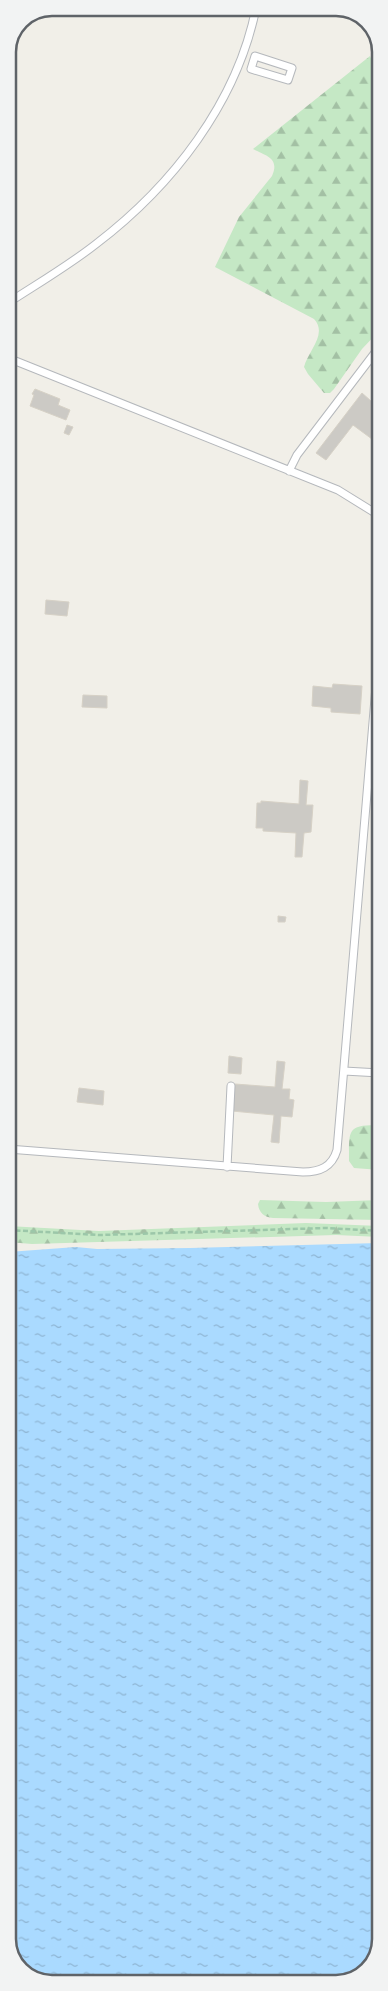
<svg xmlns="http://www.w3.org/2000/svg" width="388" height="1991" font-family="'Archivo Narrow',sans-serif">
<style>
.forest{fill:url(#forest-firs)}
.water{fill:url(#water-ripples)}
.building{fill:#cccac5;stroke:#d6d1c6}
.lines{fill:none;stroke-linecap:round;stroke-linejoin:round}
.lane-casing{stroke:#b5b8bc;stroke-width:9}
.path{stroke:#9cc7a9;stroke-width:2.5;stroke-dasharray:5 2.5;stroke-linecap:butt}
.lane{stroke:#fff;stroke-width:7}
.rim{fill:none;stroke:#5f6368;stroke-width:2.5}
</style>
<defs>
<pattern id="forest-firs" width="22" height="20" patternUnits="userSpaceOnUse" patternTransform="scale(1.25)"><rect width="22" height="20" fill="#c5e8c5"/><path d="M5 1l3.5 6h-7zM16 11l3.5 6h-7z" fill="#a3c0a4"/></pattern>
<pattern id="water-ripples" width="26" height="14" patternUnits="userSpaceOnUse" patternTransform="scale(1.25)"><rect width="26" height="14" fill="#aadaff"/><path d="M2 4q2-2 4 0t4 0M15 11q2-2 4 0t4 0" fill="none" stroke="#8eb4d2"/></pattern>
</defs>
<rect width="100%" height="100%" fill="#f1efe8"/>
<!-- forest -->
<path class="forest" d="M370 56 380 81V330L362 349 334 389 330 393H324L308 374 304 367C308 351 328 334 314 319L215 267 239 217 272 176C280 158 266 156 253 149Z
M380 1125V1170L354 1168 349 1161C349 1129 347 1125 380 1125Z
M260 1200 326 1202 380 1200V1220L273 1218C264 1217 259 1213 258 1204Z
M306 1223 380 1226V1237L336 1235 32 1244 8 1242V1226L99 1231Z"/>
<!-- water -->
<path class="water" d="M380 1243V1939L369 1969 342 1983H46L21 1971 8 1945V1252L76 1247 97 1249 190 1248Z"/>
<!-- building -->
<path class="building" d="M35 389 60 399 58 405 70 410 66 420 30 406 34 395 32 394Z
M362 393 380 409V445L353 425 326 460 316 453Z
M67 425 73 427 69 435 64 433Z
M46 600 69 602 67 616 45 614Z
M333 684 362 686 360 714 331 712V708L312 706 313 686 332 688Z
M83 695 107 696V708L82 707Z
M300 780 308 781 306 805H313L311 832 304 833 302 857H295L296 833 263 831V828H256L257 803H261V801L299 804Z
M278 916 286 917 285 922H278Z
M378 935H380V964L376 963Z
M229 1056 242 1058 241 1074 228 1073Z
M277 1061 285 1062 282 1089H290L289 1099 294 1100 292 1117 281 1116 279 1143 271 1142 274 1115 232 1111 235 1084 275 1087Z
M79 1088 104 1091 103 1105 77 1102Z"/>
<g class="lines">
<defs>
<path id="lane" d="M255 56 292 68 288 80 251 69Z
M8 303C37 284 68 266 96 244 172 186 237 103 256 8
M8 358 338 490 380 516
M289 471 297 455 380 346
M344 1071 380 1073
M8 1149 303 1172C320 1172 332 1167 337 1150L380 639
M227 1167 231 1086"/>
</defs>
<!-- lane casing -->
<use href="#lane" class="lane-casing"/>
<!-- path -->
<path class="path" d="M8 1230 99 1235 326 1228 380 1231"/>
<!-- lane -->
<use href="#lane" class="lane"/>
</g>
<!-- crop -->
<path d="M0 0H388V1991H0ZM52 16H336A36 36 0 0 1 372 52V1939A36 36 0 0 1 336 1975H52A36 36 0 0 1 16 1939V52A36 36 0 0 1 52 16Z" fill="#f2f3f3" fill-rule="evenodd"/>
<path class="rim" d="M52 16H336A36 36 0 0 1 372 52V1939A36 36 0 0 1 336 1975H52A36 36 0 0 1 16 1939V52A36 36 0 0 1 52 16Z"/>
</svg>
